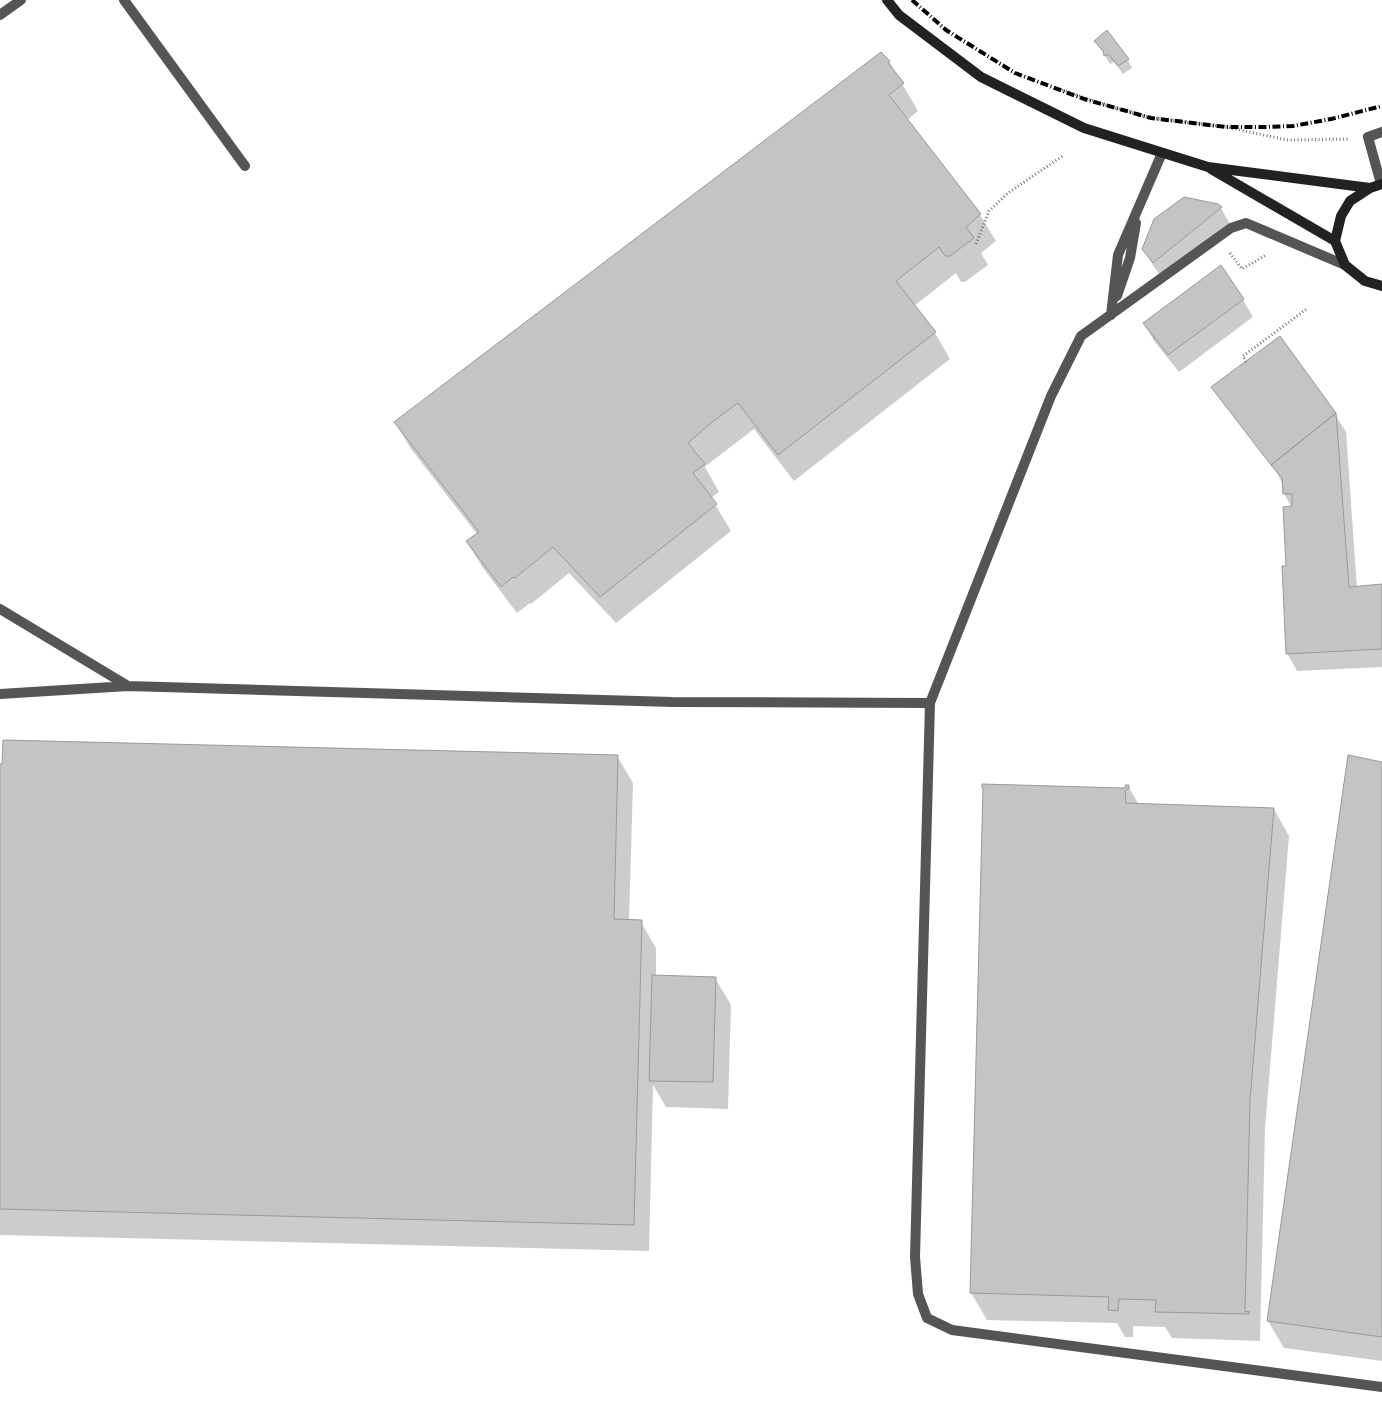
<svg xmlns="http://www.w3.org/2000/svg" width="1382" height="1411" font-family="Arial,sans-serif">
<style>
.shadow{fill:#0003}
.building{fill:#c4c4c4;stroke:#999}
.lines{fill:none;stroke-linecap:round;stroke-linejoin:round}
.path{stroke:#777;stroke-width:3;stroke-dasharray:1 2.5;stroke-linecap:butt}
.lane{stroke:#555;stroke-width:10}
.secondary{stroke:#222;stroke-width:10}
.rail{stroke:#000;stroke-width:4;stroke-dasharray:8 2.5 1 2.5;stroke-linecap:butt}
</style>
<rect width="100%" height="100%" fill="#fff"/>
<!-- shadow -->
<path class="shadow" d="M1096 41 1128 60 1132 68 1123 74 1114 62 1110 64Z
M889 61 918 111 907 120 980 215 996 241 981 253 988 265 965 282H961L956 273 914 306 935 333 950 359 794 481 754 429 707 465 705 467 719 492 711 498 731 531 616 623 569 573 531 604 530 603 517 613 483 568 467 542 477 534 411 449 395 422Z
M1221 208 1231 226 1164 280 1154 267 1144 249Z
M1243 300 1253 317 1179 372 1154 341 1144 323Z
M1213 387 1335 414 1346 432 1357 588 1382 586V667L1297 671 1287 653 1292 508 1284 494 1282 483 1277 473Z
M617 756 633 783 629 921 641 922 656 948V977L715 978 731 1005 728 1109 666 1107 653 1085 649 1251 0 1235V765Z
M1382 763V1361L1284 1348 1268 1321Z
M1128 786 1139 805 1274 809 1289 836 1265 1129 1260 1341 1172 1338 1165 1327 1133 1326V1337H1125L1117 1323 987 1320 971 1293 1123 789Z"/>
<!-- building -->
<path class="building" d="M1107 30 1129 59 1118 66 1108 54 1104 56 1103 51 1094 41Z
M881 52 890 61 888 63 904 83 889 95 981 214 966 227 974 238 950 256H945L939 247 896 281 936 332 778 455 738 403 711 423 688 443 705 464 693 473 717 504 600 597 553 547 515 578 513 577 501 587 466 541 479 532 394 422Z
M1184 197 1218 204 1222 207 1153 263 1142 249 1154 219Z
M1221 265 1244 299 1168 355 1143 323Z
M1280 336 1336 413 1271 465 1211 387Z
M1336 413 1349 587 1382 584V649L1286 654 1282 566H1286L1283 507 1292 506V494H1283L1282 478 1271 465Z
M3 740 618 755 614 919 642 920 634 1225 0 1209V764H2Z
M1348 755 1382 762V1337L1267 1321Z
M982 784 1123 788 1126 787 1125 785H1129V789H1127L1125 791 1126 803 1274 808 1250 1101 1245 1312 1249 1311V1314L1155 1312 1156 1300 1119 1299 1118 1311 1108 1310 1109 1297 970 1293 983 788H982Z
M652 975 716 977 713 1082 649 1081Z"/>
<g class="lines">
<!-- path -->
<path class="path" d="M1059 89 1112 107 1151 118 1226 127 1287 140 1349 139
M976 244 989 211 1008 193 1064 155
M1230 253 1242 269 1266 255
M1246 362 1243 356 1308 308"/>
<!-- lane -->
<path class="lane" d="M124 0 245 166
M0 15 21 0
M1381 184 1368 137 1382 132
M1345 265 1246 223 1231 228 1081 336 1051 396 930 703 915 1257 918 1294 927 1318 952 1330 1382 1387
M1117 296 1130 258 1136 223
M1111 315 1118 255 1162 153
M0 609 128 686
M0 694 128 686 672 702 930 703"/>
<!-- secondary -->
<path class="secondary" d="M887 0 899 15 981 77 1084 128 1208 167 1370 188
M1211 169 1335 241
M1382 184 1370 188 1350 201 1341 216 1335 241 1345 265 1365 281 1382 286"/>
<!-- rail -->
<path class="rail" d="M912 0 946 30 1015 73 1084 99 1151 118 1226 127H1263L1293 126 1331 119 1382 106"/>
</g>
</svg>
